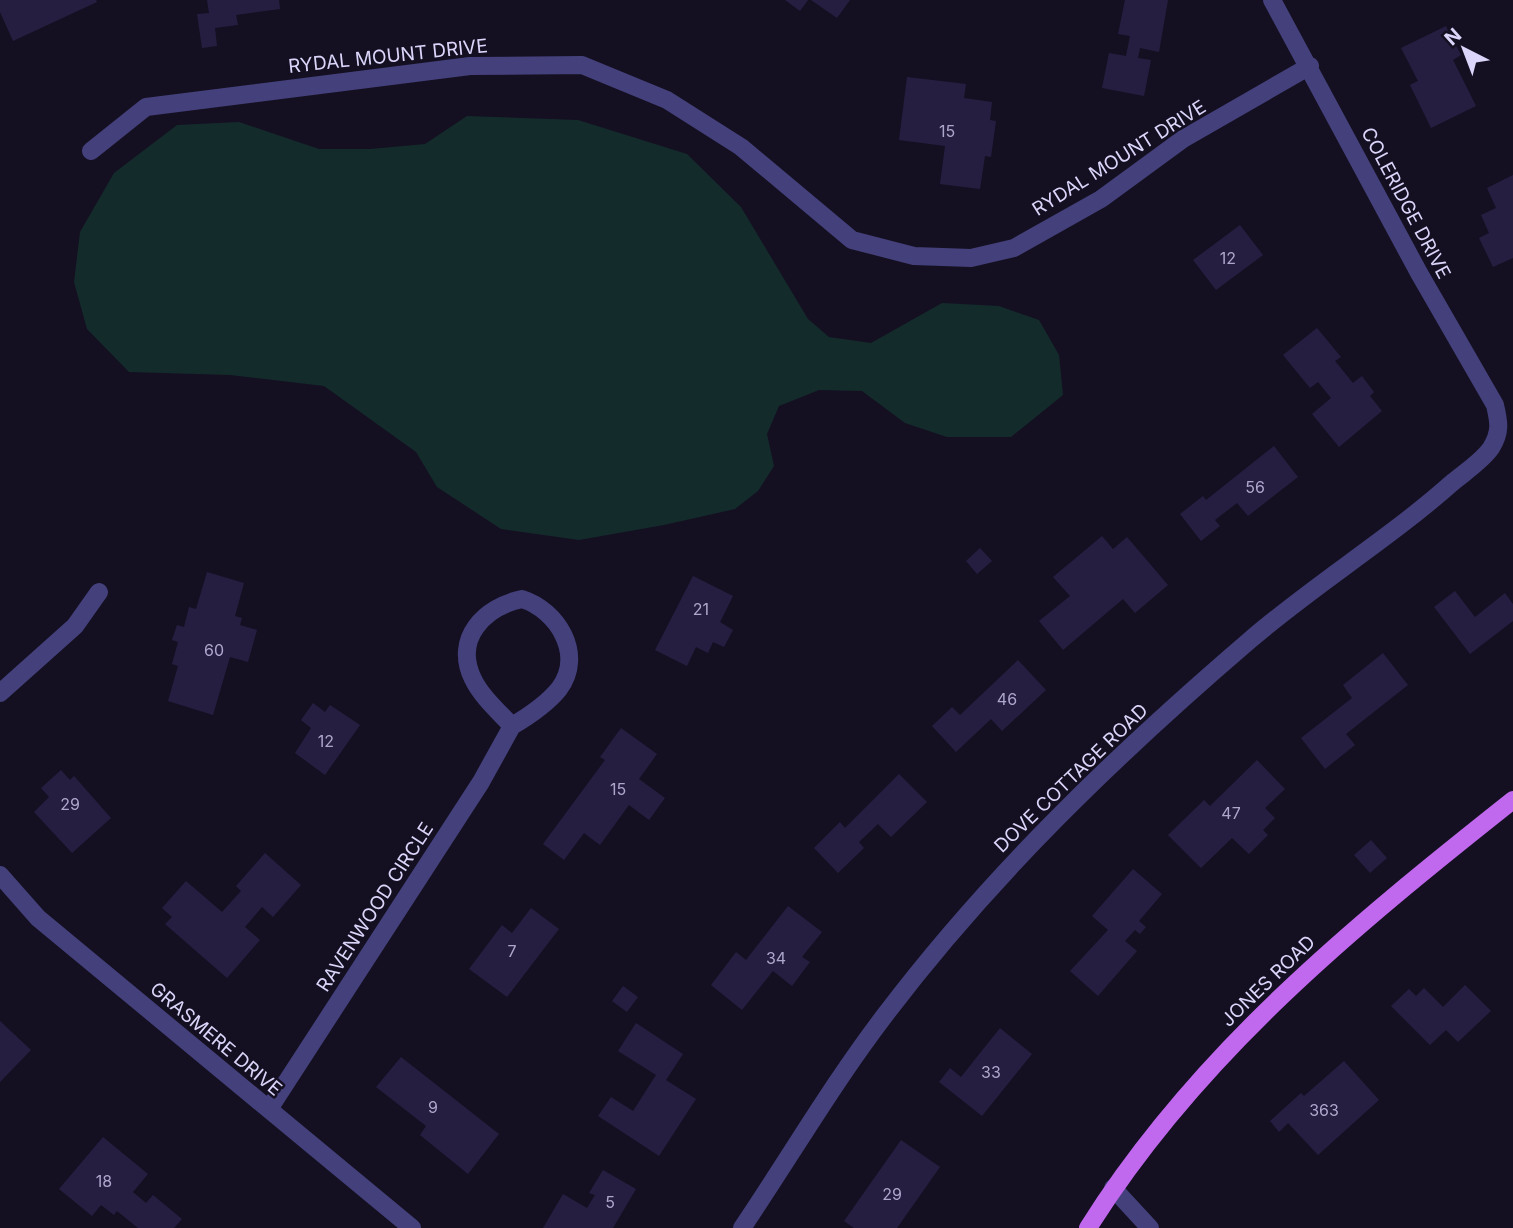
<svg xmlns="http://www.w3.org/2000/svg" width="1513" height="1228" font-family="Inter,sans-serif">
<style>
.green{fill:#142b2b}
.building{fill:#261e40}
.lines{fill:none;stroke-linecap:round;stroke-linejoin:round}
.minor{stroke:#44407b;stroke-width:18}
.major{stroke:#c068ee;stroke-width:18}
.labels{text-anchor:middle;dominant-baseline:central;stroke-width:5;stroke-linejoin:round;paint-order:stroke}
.number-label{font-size:16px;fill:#aea7cc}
.street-label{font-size:19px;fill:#dbd5fa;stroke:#141022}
</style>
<rect width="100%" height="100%" fill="#141022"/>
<!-- green -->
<path class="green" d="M467 116 578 120 687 154 741 207 808 319 829 337 871 343 942 303 999 306 1039 320 1059 355 1063 395 1011 437H947L905 423 862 391 819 390 779 406 767 434 774 466 758 491 735 509 664 525 579 540 501 529 437 487 416 452 324 386 230 375 129 372 87 329 74 282 80 232 114 173 177 125 239 122 319 149H370L425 144Z"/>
<!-- building -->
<path class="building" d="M0 0H96L97 2 13 41 0 12Z
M207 0H279L280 9 236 15 238 25 215 28 217 46 202 48 197 14 209 13Z
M785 0H808L800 11Z
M811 0H850L837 18Z
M1125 0H1168L1159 52 1140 48 1138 58 1151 60 1144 96 1102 88 1109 53 1126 56 1130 36 1118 34Z
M1446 26 1461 55 1453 60 1476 106 1431 128 1410 85 1418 81 1401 48Z
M907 77 966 84 964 98 992 102 990 120 996 121 991 157 985 156 980 189 940 184 945 146 899 140Z
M1513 175V258L1493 267 1479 238 1489 233 1481 215 1496 208 1487 188Z
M1240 225 1263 255 1216 290 1193 260Z
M1317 328 1341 357 1335 361 1353 383 1362 376 1374 392 1370 396 1382 411 1339 447 1312 414 1331 398 1318 382 1310 388 1283 355Z
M1274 446 1298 477 1248 516 1237 503 1215 520 1220 526 1201 541 1180 514 1203 496 1206 500Z
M1102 536 1113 549 1127 537 1168 585 1135 613 1123 599 1063 650 1039 621 1070 596 1053 577Z
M980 548 992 561 977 574 966 561Z
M207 572 244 583 235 616 242 618 240 625 257 630 248 662 230 657 213 715 168 701 178 666 172 664 178 642 172 640 177 625 184 627 189 607 196 609Z
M693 576 733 596 720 622 733 630 724 647 713 642 708 653 696 647 687 666 655 650Z
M1455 591 1475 617 1505 593 1513 604V621L1470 654 1434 607Z
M1383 653 1408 685 1346 734 1355 745 1325 769 1301 738 1352 698 1343 685Z
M1018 660 1046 690 1002 731 991 719 956 752 932 726 952 707 960 715Z
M313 703 325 712 330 705 360 725 325 775 295 753 311 728 301 720Z
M621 728 657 754 639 779 665 798 649 820 629 805 600 845 584 833 564 860 543 844 605 760 600 757Z
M1257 760 1285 789 1265 808 1275 818 1263 830 1268 835 1249 854 1232 838 1201 868 1168 835 1204 800 1210 806Z
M61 770 70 780 74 776 111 818 72 853 34 812 49 797 41 788Z
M899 774 927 802 891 837 878 824 859 842 864 848 838 873 814 848 840 822 845 828Z
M1371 840 1387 858 1370 873 1354 855Z
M265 853 301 885 273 917 262 907 245 927 260 940 227 978 165 924 172 917 162 908 186 881 222 912 241 891 236 886Z
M1133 869 1162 894 1139 921 1146 927 1140 934 1135 930 1125 941 1137 951 1098 996 1070 971 1108 930 1092 916Z
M788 906 822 932 802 957 810 962 792 986 773 971 742 1010 711 985 736 952 746 960Z
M531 908 559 929 507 997 469 969 502 925 512 933Z
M1465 985 1491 1011 1458 1042 1446 1030 1430 1045 1391 1006 1409 989 1416 996 1424 988 1443 1007Z
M623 986 638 997 627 1012 612 1001Z
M0 1021 31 1050 0 1082Z
M636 1023 683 1054 666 1080 696 1099 659 1156 598 1116 611 1097 633 1111 656 1075 618 1051Z
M1000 1028 1032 1054 982 1116 939 1082 950 1068 961 1077Z
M401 1057 499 1134 468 1174 420 1135 426 1126 376 1087Z
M1344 1061 1379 1100 1318 1155 1288 1123 1279 1132 1270 1121 1301 1093 1304 1096Z
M103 1137 148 1174 133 1192 146 1203 153 1195 182 1219 174 1228H138L117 1211 114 1215 101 1205 92 1216 59 1189Z
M901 1140 940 1167 897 1228H854L844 1221Z
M603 1170 636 1189 613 1228H543L563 1194 587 1208 595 1195 589 1193Z"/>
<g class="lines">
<!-- minor -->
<path class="minor" d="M91 151 146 107 470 66 582 65 667 100 741 147 852 240 914 256 971 258 1014 248 1101 199 1183 139 1310 66
M522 599C557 610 585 654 559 689 546 705 529 716 512 726 499 712 481 696 473 679 453 638 485 607 522 599Z
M0 693 75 626 99 592
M0 875 38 918 412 1228
M269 1109 481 782 512 726
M1113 1188 1150 1228
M742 1228C790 1157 833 1083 885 1015 991 875 1117 754 1250 640 1315 584 1389 539 1453 482 1465 472 1482 461 1491 448 1501 432 1499 422 1495 405L1419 273 1272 0"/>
<!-- major -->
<path class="major" d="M1088 1228C1197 1054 1354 926 1513 800"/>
</g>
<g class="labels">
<!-- number labels -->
<g class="number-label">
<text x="947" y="131">15</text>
<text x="1228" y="258">12</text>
<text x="1255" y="487">56</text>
<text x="701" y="609">21</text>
<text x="214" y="650">60</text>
<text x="1007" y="699">46</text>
<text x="326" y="741">12</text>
<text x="618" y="789">15</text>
<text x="70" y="804">29</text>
<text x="1231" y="813">47</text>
<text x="512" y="951">7</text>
<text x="776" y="958">34</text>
<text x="991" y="1072">33</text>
<text x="433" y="1107">9</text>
<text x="1324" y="1110">363</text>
<text x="104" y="1181">18</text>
<text x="892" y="1194">29</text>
<text x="610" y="1202">5</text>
</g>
<!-- street labels -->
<g class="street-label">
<text transform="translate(388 56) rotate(-6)">RYDAL MOUNT DRIVE</text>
<text transform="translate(1119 158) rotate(-32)">RYDAL MOUNT DRIVE</text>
<text transform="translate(1406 203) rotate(62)">COLERIDGE DRIVE</text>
<text transform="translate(1071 778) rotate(-44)">DOVE COTTAGE ROAD</text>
<text transform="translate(375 907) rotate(-57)">RAVENWOOD CIRCLE</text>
<text transform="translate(1268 981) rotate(-44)">JONES ROAD</text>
<text transform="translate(216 1039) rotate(40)">GRASMERE DRIVE</text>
</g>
</g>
<!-- north arrow -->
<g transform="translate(1464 49) rotate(318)" stroke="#141022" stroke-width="5" paint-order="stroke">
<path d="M0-5L12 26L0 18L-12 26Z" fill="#dbd5fa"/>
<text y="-10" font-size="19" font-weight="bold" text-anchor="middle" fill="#dbd5fa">N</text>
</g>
</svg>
